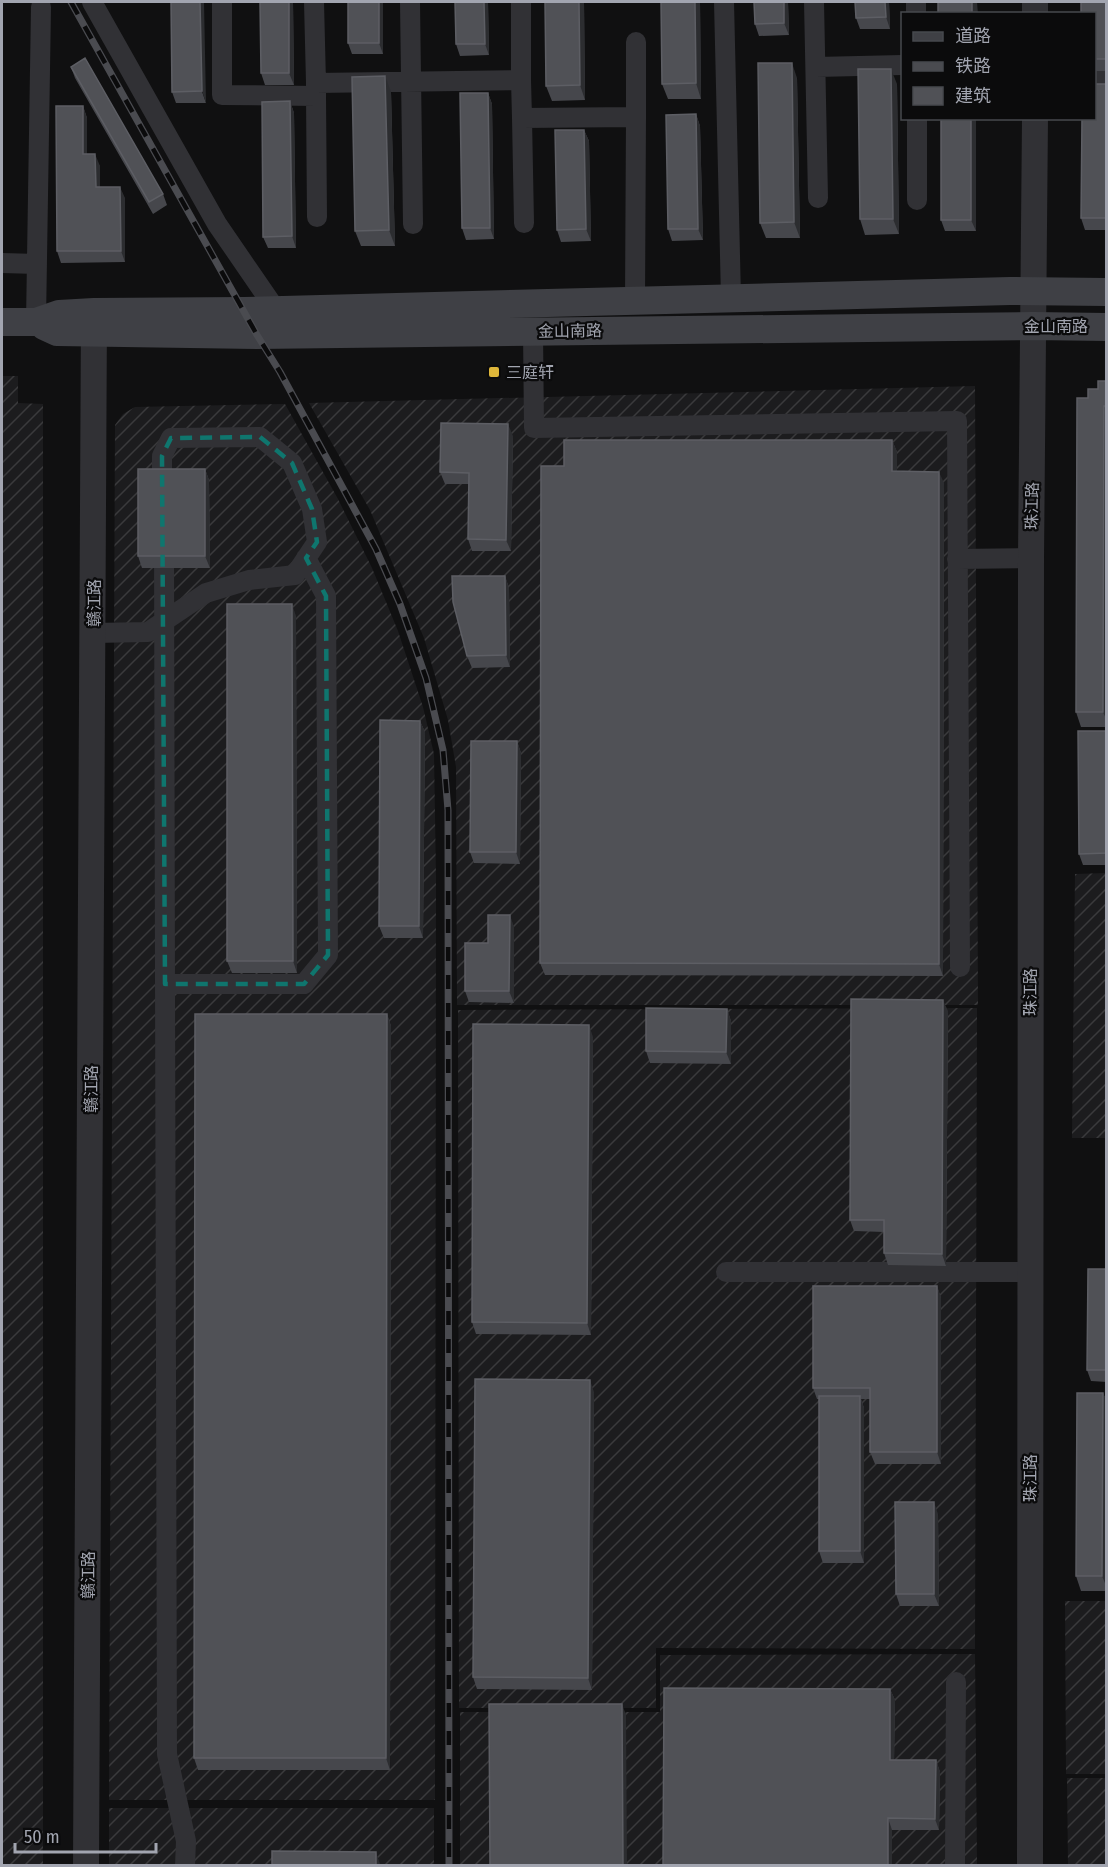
<svg xmlns="http://www.w3.org/2000/svg" width="1108" height="1867" font-family="'Fira Sans Condensed','Noto Sans SC',sans-serif">
<style>
.industrial{fill:url(#industrial-furrows)}
.lines{fill:none;stroke-linecap:round;stroke-linejoin:round}
.minor{stroke:#313135;stroke-width:20}
.tertiary{stroke:#313135;stroke-width:26}
.secondary{stroke:#3f4045;stroke-width:28}
.rail-casing{stroke:#4a4b50;stroke-width:7}
.rail{stroke:#0b0b0c;stroke-width:4.5;stroke-dasharray:14;stroke-linecap:butt}
.wall{fill:#46474c}
.shaded-wall{fill:#2c2d30}
.building{fill:#505156;stroke:#5d5e64;stroke-width:1.5}
.marked{fill:none;stroke:#0f766e;stroke-width:4.5;stroke-dasharray:12 8;stroke-linejoin:round}
.poi-dot{fill:#deb63a;stroke:#0b0b0c;stroke-width:2}
.labels{text-anchor:middle;dominant-baseline:central;stroke-width:4.5;stroke-linejoin:round;paint-order:stroke}
.street-label{font-size:16px;fill:#a2a5b0;stroke:#0b0b0c}
.poi-label{font-size:16px;fill:#a2a5b0;stroke:#0b0b0c;text-anchor:start}
</style>
<defs>
<pattern id="industrial-furrows" width="10" height="10" patternUnits="userSpaceOnUse" patternTransform="scale(1.5)"><rect width="10" height="10" fill="#1c1c1e"/><path d="M-1 1l2-2M0 10L10 0M9 11l2-2" fill="none" stroke="#3a3a3c"/></pattern>
</defs>
<rect width="100%" height="100%" fill="#101011"/>
<!-- industrial -->
<path class="industrial" d="M2 376H18V403L43 404V1866L2 1865Z
M975 386 978 1005H457L456 767 448 720 424 638 370 510 309 403Z
M285 404 338 499 372 568 398 631 423 707 434 754 436 877 435 1800H109L115 425 123 414 135 407Z
M1106 873V1138H1072L1075 874Z
M977 1008 975 1649 656 1648V1708H459L458 1010Z
M1065 1601H1106V1774H1066Z
M975 1654 977 1865H460V1712H660V1655Z
M1067 1778H1106V1865H1068Z
M109 1808H434V1865L109 1866Z"/>
<g class="lines">
<!-- minor -->
<path class="minor" d="M92 2 217 224 276 310
M222 2V95L316 96V83L521 80 522 118 636 117V42
M314 2 316 83
M410 2 413 224
M521 2V80
M724 2 731 298
M814 2 818 198
M916 2V14
M816 67 902 65
M1094 79H1106
M316 96 317 217
M522 118 524 223
M917 200V118
M2 263 37 264
M635 301 636 117
M36 322 41 7
M533 331 534 428 957 421 960 967
M164 543 165 984H304L328 955 326 596 306 558
M957 559 1031 558
M93 633 148 632 206 593 249 580 295 575 317 542 312 509 292 463 260 437 171 438 162 456V495
M165 984 167 1754 186 1841 185 1866
M726 1272H1030
M955 1866 956 1682"/>
<!-- tertiary -->
<path class="tertiary" d="M1035 2V14
M86 1866 94 312
M1030 1866 1031 558 1035 118"/>
<!-- secondary -->
<path class="secondary" d="M2 322H36L59 314 94 312 244 311 1010 291 1106 292
M44 326 57 332 257 335 1033 326 1106 327"/>
<defs>
<path id="rail" d="M71 2 257 335 280 372 376 549 400 604 426 678 443 750 448 810 449 1866"/>
</defs>
<!-- rail casing -->
<use href="#rail" class="rail-casing"/>
<!-- rail -->
<use href="#rail" class="rail"/>
</g>
<!-- wall -->
<path class="wall" d="M171 2 206 103H176L172 92Z
M293 2 294 85H265L261 73Z
M383 2V54H352L348 43Z
M488 2 489 55 460 56 456 44Z
M584 2 585 100 552 101 546 86Z
M700 2 701 99H668L662 84Z
M788 2 789 35 759 36 755 24Z
M855 2H889L890 29H860L856 18Z
M1107 2V71H1095V14Z
M71 67 163 194 167 205 153 214 75 78Z
M797 78 800 238H766L760 223Z
M897 84 899 234 865 235 860 219Z
M1107 84V230H1085L1081 218Z
M391 92 395 246H361L355 231Z
M488 93 492 104 494 239 466 240 462 228Z
M290 101 294 113 296 248H268L263 237Z
M83 106 87 118V154L100 166V187L125 198V262L61 263 57 251Z
M696 114 700 126 703 240 672 241 668 229Z
M976 118V231H945L941 220Z
M584 130 589 141 591 241 561 242 557 230Z
M1107 381V727H1081L1076 712 1088 398Z
M513 436 511 551H472L468 539 469 484H445L440 472Z
M892 440 897 452V471L944 483 943 976 545 975 540 963Z
M205 469 209 480 210 568H142L138 556Z
M505 576 509 588 510 667 472 668 467 656Z
M296 616 297 973H232L227 961Z
M420 721 425 732 423 938H384L379 926Z
M1107 731V865H1083L1079 854Z
M517 741 521 753 520 864 474 863 470 852Z
M514 927V1003L469 1002 465 991 488 943Z
M727 1009 731 1021V1064L650 1063 646 1051Z
M948 1011 946 1266 888 1265 884 1253V1232L854 1231 850 1220Z
M387 1014 391 1026 390 1770H198L194 1758Z
M593 1037 591 1335 476 1334 472 1322Z
M1107 1269V1382L1091 1381 1087 1370Z
M937 1286 941 1298V1464H875L870 1452V1399H861L864 1408V1563H823L819 1551V1399H817L813 1388Z
M594 1392 592 1690 477 1689 473 1677Z
M1103 1393 1107 1402V1591H1081L1076 1576Z
M938 1514 939 1606H900L896 1594Z
M890 1689 895 1700 894 1760H936L940 1772 939 1830H892L663 1866Z"/>
<!-- shaded-wall -->
<path class="shaded-wall" d="M200 2H204L206 103 202 91Z
M289 2H293L294 85 289 73Z
M379 2H383V54L379 43Z
M484 2H488L489 55 485 44Z
M579 2H584L585 100 580 85Z
M695 2H700L701 99 696 83Z
M784 2H788L789 35 784 23Z
M885 2H889L890 29 886 17Z
M972 2H977L978 14H972Z
M792 63 797 78 800 238 794 222Z
M891 69 897 84 899 234 893 219Z
M385 76 391 92 395 246 389 230Z
M488 93 492 104 494 239 490 228Z
M290 101 294 113 296 248 292 236Z
M83 106 87 118V166L83 154Z
M696 114 700 126 703 240 698 229Z
M971 118H976V231L971 220Z
M584 130 589 141 591 241 586 229Z
M95 154 100 166V198L96 187Z
M120 187 125 198V262L121 251Z
M1104 406 1107 412V721L1103 712Z
M508 424 513 436 511 551 506 540Z
M892 440 897 452V483L892 471Z
M205 469 209 480 210 568 205 556Z
M939 472 944 483 943 976 939 964Z
M505 576 509 588 510 667 506 655Z
M292 604 296 616 297 973 293 961Z
M420 721 425 732 423 938 419 926Z
M517 741 521 753 520 864 516 852Z
M510 915 514 927V1003L509 991Z
M943 1000 948 1011 946 1266 942 1254Z
M727 1009 731 1021V1064L726 1052Z
M387 1014 391 1026 390 1770 386 1758Z
M589 1025 593 1037 591 1335 587 1323Z
M937 1286 941 1298V1464L937 1452Z
M590 1380 594 1392 592 1690 588 1678Z
M1103 1393 1107 1402V1588L1102 1576Z
M860 1396 864 1408V1563L860 1551Z
M934 1502 938 1514 939 1606 934 1594Z
M890 1689 895 1700 894 1771 890 1760Z
M622 1704 626 1715 627 1866H623Z
M936 1760 940 1772 939 1830 935 1819Z
M888 1818 892 1830V1866H888Z
M376 1852 380 1864V1866H376Z"/>
<!-- building -->
<path class="building" d="M171 2H200L202 91 172 92Z
M260 2H289V73H261Z
M348 2H379V43H348Z
M455 2H484L485 44H456Z
M545 2H579L580 85 546 86Z
M661 2H695L696 83 662 84Z
M754 2H784V23L755 24Z
M855 2H885L886 17 856 18Z
M938 2H972V14H938Z
M1081 2H1107V59H1095V14H1081Z
M85 58 163 194 149 202 71 67Z
M758 63H792L794 222 760 223Z
M858 69H891L893 219H860Z
M385 76 389 230 355 231 352 77Z
M1095 84H1107V218H1081L1082 118H1095Z
M460 93H488L490 228H462Z
M290 101 292 236 263 237 262 102Z
M56 106H83V154H95L96 187H120L121 251H57Z
M696 114 698 229H668L666 115Z
M941 118H971V220H941Z
M555 130H584L586 229 557 230Z
M1098 381H1107V406H1104L1103 712H1076L1077 398H1088V389H1098Z
M441 423 508 424 506 540 468 539 469 473 440 472Z
M564 440H892V471L939 472V964L540 963 541 466H564Z
M138 469H205V556H138Z
M452 576H505L506 655 467 656 453 602Z
M227 604H292L293 961H227Z
M380 720 420 721 419 926H379Z
M1078 731H1107V853L1079 854Z
M471 741H517L516 852H470Z
M1106 890H1107V941Z
M488 915H510L509 991H465V943H488Z
M851 999 943 1000 942 1254 884 1253V1220H850Z
M646 1008 727 1009 726 1052 646 1051Z
M195 1014H387L386 1758H194Z
M473 1024 589 1025 587 1323 472 1322Z
M1088 1269H1107V1370H1087Z
M813 1286H937V1452H870V1388H813Z
M475 1379 590 1380 588 1678 473 1677Z
M1077 1393H1103L1102 1576H1076Z
M819 1396H860V1551H819Z
M895 1502H934V1594H896Z
M664 1688 890 1689V1760H936L935 1819 888 1818V1866H663Z
M489 1704H622L623 1866H490Z
M272 1851 376 1852V1866H272Z"/>
<!-- marked area -->
<path class="marked" d="M260 437 292 463 312 509 317 542 306 558 326 596 328 955 304 984H165L162 456 171 438Z"/>
<!-- markers -->
<rect class="poi-dot" x="488" y="366" width="12" height="12" rx="3"/>
<g class="labels">
<!-- street labels -->
<g class="street-label">
<text x="1056" y="326">金山南路</text>
<text transform="translate(570 331) rotate(-1)">金山南路</text>
<text transform="translate(1032 506) rotate(-89)">珠江路</text>
<text transform="translate(94 603) rotate(-90)">赣江路</text>
<text transform="translate(1030 992) rotate(-90)">珠江路</text>
<text transform="translate(91 1089) rotate(-90)">赣江路</text>
<text transform="translate(1030 1478) rotate(-90)">珠江路</text>
<text transform="translate(88 1575) rotate(-90)">赣江路</text>
</g>
<!-- poi labels -->
<g class="poi-label">
<text x="506" y="372">三庭轩</text>
</g>
</g>
<!-- border -->
<rect width="1108" height="1867" fill="none" stroke="#a2a5b0" stroke-width="6"/>
<!-- legend -->
<rect x="901" y="12" width="195" height="108" fill="#0b0b0c" stroke="#47494e" stroke-width="1.5"/>
<rect x="913" y="32" width="30" height="9" fill="#3f4045" stroke="#47494e" stroke-width="1.5"/>
<text x="955" y="42" font-size="18" fill="#a2a5b0">道路</text>
<rect x="913" y="62" width="30" height="9" fill="#4a4b50" stroke="#47494e" stroke-width="1.5"/>
<text x="955" y="72" font-size="18" fill="#a2a5b0">铁路</text>
<rect x="913" y="87" width="30" height="18" fill="#505156" stroke="#47494e" stroke-width="1.5"/>
<text x="955" y="102" font-size="18" fill="#a2a5b0">建筑</text>
<!-- scale -->
<path d="M15 1843v9h141v-9" fill="none" stroke="#a2a5b0" stroke-width="3"/>
<text x="24" y="1843" font-size="18" fill="#a2a5b0" stroke="#0b0b0c" stroke-width="4.5" paint-order="stroke">50 m</text>
</svg>
